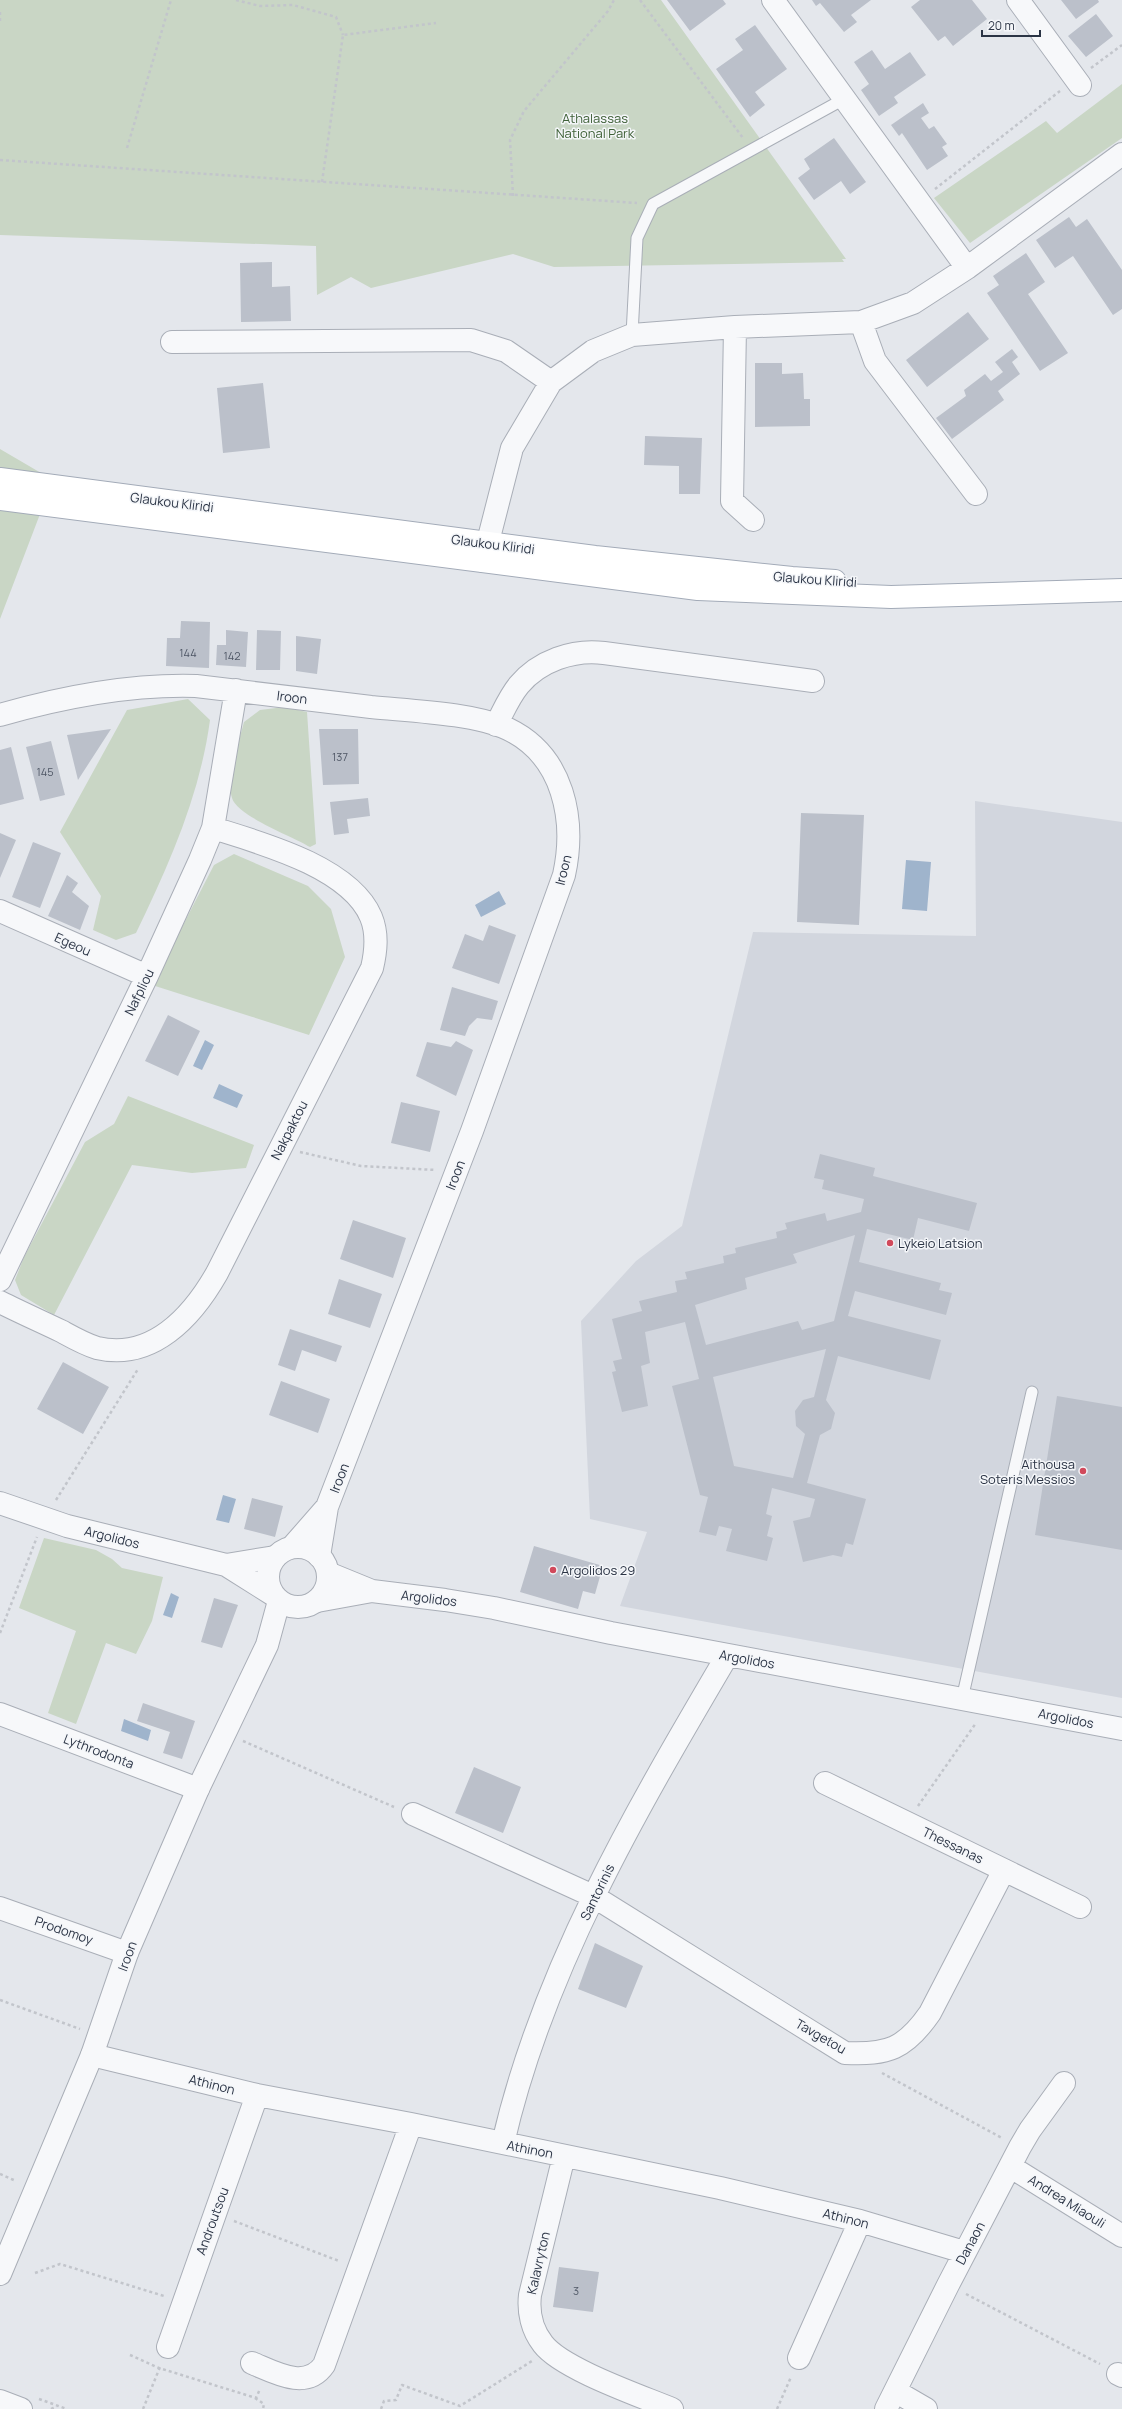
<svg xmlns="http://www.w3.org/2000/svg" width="1122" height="2409" font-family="Manrope,sans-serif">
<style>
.built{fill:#d2d6de}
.green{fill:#c9d6c5}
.water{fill:#9fb4cc}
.building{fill:#bbc0ca;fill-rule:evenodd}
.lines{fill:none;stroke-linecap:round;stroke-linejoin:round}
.service-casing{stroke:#a9aeb7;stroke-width:13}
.minor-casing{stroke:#a9aeb7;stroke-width:24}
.tertiary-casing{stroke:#a9aeb7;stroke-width:24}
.primary-casing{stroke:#a3abb8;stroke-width:24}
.path{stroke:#c2c5cb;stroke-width:2.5;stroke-dasharray:3 3;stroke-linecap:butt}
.service{stroke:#f7f8fa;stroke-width:11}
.minor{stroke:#f7f8fa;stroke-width:22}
.tertiary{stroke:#f7f8fa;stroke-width:22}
.primary{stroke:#fff;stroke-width:22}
.poi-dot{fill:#d1495b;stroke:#f4f6f9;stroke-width:1.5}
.labels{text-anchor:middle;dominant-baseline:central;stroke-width:3;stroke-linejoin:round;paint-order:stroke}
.number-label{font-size:11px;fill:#4f5766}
.park-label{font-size:13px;fill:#3f6138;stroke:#f4f6f9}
.street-label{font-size:13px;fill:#2b3445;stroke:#f4f6f9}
.poi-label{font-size:13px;fill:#2b3445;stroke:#f4f6f9;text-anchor:start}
</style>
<rect width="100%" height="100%" fill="#e4e7ec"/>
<!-- built -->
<path class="built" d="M975 801 1122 822V1698L620 1606 647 1532 590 1519 581 1321 636 1261 682 1226 753 932 976 936Z"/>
<!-- green -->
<path class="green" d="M0 0H661L846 259H842L844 262 554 267 513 254 371 288 351 277 317 295 316 246 0 235Z
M1122 84V138L970 243 934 198 1046 121 1057 133Z
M0 449 53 480 0 619Z
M188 699 210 720C200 795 169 865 136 933L116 940 93 930 101 896 60 832 127 710Z
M284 707 307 712 316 844 310 847C294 837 237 816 232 798 226 779 239 742 244 722L260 710Z
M234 854 308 886 331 909 345 957 309 1035 152 985 214 865Z
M128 1096 254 1145 246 1168 192 1173 132 1165 54 1315 21 1295 15 1280 24 1257 85 1142 114 1124Z
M44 1538 96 1550 112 1559 122 1568 163 1577 152 1621 136 1654 106 1643 76 1724 48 1713 76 1631 19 1608Z"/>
<!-- water -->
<path class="water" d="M906 860 931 862 927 911 902 909Z
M499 891 506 904 481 917 475 905Z
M205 1040 214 1045 202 1070 193 1066Z
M219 1084 243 1095 237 1108 213 1098Z
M223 1495 236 1499 229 1523 216 1520Z
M171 1593 179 1597 172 1618 163 1615Z
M124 1719 151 1730 148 1741 121 1731Z"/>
<!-- building -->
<path class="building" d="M667 0H723L726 4 690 31Z
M812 0H871L851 15 857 22 844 32 820 3 816 6Z
M920 0H972L987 19 953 46 945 36 938 41 911 7Z
M1061 0H1098L1099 2 1076 19Z
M1096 14 1113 36 1086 57 1068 36Z
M755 25 787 69 755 92 765 105 750 117 716 69 743 50 735 39Z
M872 50 885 69 910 52 926 75 894 97 898 103 879 116 861 90 869 84 854 62Z
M923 103 929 113 921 118 929 129 934 126 947 144 942 147 948 156 927 170 902 133 899 136 891 125Z
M834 138 866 182 850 194 841 181 814 200 798 178 810 169 804 159Z
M1069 217 1076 227 1087 219 1122 270V309L1113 315 1073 256 1055 268 1036 240Z
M1026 253 1045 282 1028 294 1068 353 1040 371 987 293 999 285 993 276Z
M272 262V287L290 286 291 321 241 322 240 263Z
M968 312 989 339 927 387 906 360Z
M1012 349 1018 357 1012 362 1020 374 998 391 1004 400 952 439 936 418 966 396 964 390 985 374 991 381 1003 372 995 362Z
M755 363H782V374L803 373 804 399H810V426L755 427Z
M263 383 270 448 223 453 217 388Z
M645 436 702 438 700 494H679V466L644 465Z
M181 621 210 622 209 668 166 666 167 638H180Z
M226 630 248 632 246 667 216 665 217 645H226Z
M257 630 281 631 280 670H256Z
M296 636 321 639 317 674 296 671Z
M111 729 78 780 67 735Z
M319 729H358L359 784 323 785Z
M51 741 65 795 40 801 26 747Z
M11 747 24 799 0 805V750Z
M368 798 370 816 347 819 349 833 334 835 330 802Z
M801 813 864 815 859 925 797 922Z
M0 833 16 840 0 878Z
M33 842 61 853 40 908 12 897Z
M67 875 78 883 72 892 89 906 80 930 48 916Z
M489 925 516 935 499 984 452 968 465 934 483 941Z
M452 987 498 1001 492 1020 477 1018 469 1026 465 1036 440 1030Z
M168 1015 200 1031 178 1076 145 1061Z
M456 1041 473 1050 456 1096 416 1076 427 1042 451 1047Z
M401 1102 440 1111 430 1152 391 1143Z
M820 1154 875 1168 873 1176 977 1203 969 1231 918 1218 913 1240 867 1229 859 1262 941 1283 939 1290 952 1293 946 1315 855 1291 848 1316 941 1340 930 1380 838 1356 826 1400 835 1413 831 1429 820 1435 807 1483 866 1499 853 1545 846 1543 842 1557 833 1555 803 1562 793 1521 810 1517 815 1499 772 1488 766 1514 772 1516 767 1536 773 1538 767 1561 726 1551 732 1529 719 1526 716 1536 699 1532 708 1497 700 1495 672 1386 699 1379 685 1322 645 1332 650 1363 641 1366 648 1406 622 1412 612 1372 616 1371 613 1361 622 1359 612 1319 642 1311 639 1301 677 1292 675 1281 687 1279 685 1272 724 1263 723 1256 736 1253 735 1248 777 1238 776 1232 787 1229 785 1223 825 1213 827 1221 861 1212 864 1199 822 1189 824 1180 814 1178ZM855 1235 834 1321 802 1330 798 1321 706 1345 695 1305 747 1289 745 1278 797 1263 793 1254ZM826 1349 814 1397 803 1400 795 1411 796 1426 805 1434 793 1478 734 1466 713 1377Z
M353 1220 406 1238 393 1278 340 1259Z
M339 1279 382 1294 370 1328 328 1314Z
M290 1329 342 1346 336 1362 302 1350 295 1371 278 1365Z
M63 1362 109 1387 83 1434 37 1409Z
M281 1381 330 1399 318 1433 269 1415Z
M1057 1396 1122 1407V1550L1035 1535Z
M252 1498 283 1506 275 1537 244 1529Z
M534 1546 603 1566 595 1594 583 1591 578 1609 520 1592Z
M214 1598 238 1605 222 1648 201 1642Z
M143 1703 195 1721 182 1759 163 1753 170 1732 137 1721Z
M474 1767 521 1787 503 1833 455 1813Z
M595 1943 643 1966 626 2008 578 1989Z
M559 2267 599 2272 593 2312 553 2307Z"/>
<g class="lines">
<defs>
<path id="service" d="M632 335 637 238 653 204 844 99
M962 1699 1032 1392"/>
<path id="minor" d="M773 0 967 268
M1018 0 1080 85
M861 322 875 361 976 494
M735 327 732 501 753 520
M172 342 471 340 506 351 551 382
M483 561 512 448 551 382 593 351 632 335 735 327 861 322 913 303 967 268 1122 154
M0 715C63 697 130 684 196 686 255 693 313 700 371 707 410 711 473 713 508 729 564 756 576 820 564 875L472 1131 327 1507 319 1556
M496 725C503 712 509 697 519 685 539 661 573 649 604 653L813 681
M0 911 147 976
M0 1280 147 976 200 860 213 828 236 690
M0 1302C20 1312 40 1321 61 1331 72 1337 84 1344 97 1348 152 1361 192 1317 217 1273L372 968C376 951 378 934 371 917 350 867 261 843 213 828
M0 1503 67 1526 226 1565 272 1594
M292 1547 327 1507
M226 1565 275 1557
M328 1573 372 1591
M317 1601 372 1591 445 1600 494 1608 611 1633 1122 1729
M0 1714 198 1789
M825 1783 1080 1907
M413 1814 593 1896 845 2053C888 2055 905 2049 930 2013L1004 1870
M0 1908 127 1953
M92 2055 257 2095 411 2124 720 2188 860 2221 964 2252
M503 2143C543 1968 637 1809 727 1656
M564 2156 530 2295C528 2312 532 2330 543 2344 562 2369 641 2396 672 2409
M1011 2167 1122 2236
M168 2347 257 2095
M799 2358 860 2221
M252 2363C274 2372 306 2391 324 2365L411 2124
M1118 2374 1122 2376
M895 2391 926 2409
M0 2401 21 2409
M886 2409 948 2285 1020 2147 1030 2130 1064 2083"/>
<path id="tertiary" d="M268 1577a30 30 0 1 1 60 0a30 30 0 1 1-60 0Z
M0 2274 92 2055 127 1953 198 1789 267 1645 279 1601"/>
<path id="primary" d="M0 479 595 557 792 578 835 581
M0 499 698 589 891 597 1122 590"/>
</defs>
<!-- service casing -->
<use href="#service" class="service-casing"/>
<!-- minor casing -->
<use href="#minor" class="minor-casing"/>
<!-- tertiary casing -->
<use href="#tertiary" class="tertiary-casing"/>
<!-- primary casing -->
<use href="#primary" class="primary-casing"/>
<!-- path -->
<path class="path" d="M236 0 260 6 293 5 336 17 343 35
M640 0 743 138
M0 12V23
M1091 68 1122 45
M127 148 171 0
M0 160 637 203
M322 182 343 35 436 23
M935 189 1060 91
M513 196 510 140 524 111 608 11 614 0
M300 1152 361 1166 436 1170
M56 1500 138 1369
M0 1633 37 1537
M243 1741 394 1807
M918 1806 976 1723
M0 2000 80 2029
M882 2073 1002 2138
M0 2174 16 2181
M234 2221 339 2261
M35 2273 60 2264 164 2296
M966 2294 1100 2364
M130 2355 159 2368 256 2398 260 2389
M255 2398 264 2404 263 2409
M39 2399 67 2409
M51 2409 57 2406
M143 2409 160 2367
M381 2409 384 2401 396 2400 402 2385 460 2406 532 2361
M777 2409 791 2377"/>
<!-- service -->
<use href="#service" class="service"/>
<!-- minor -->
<use href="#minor" class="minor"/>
<!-- tertiary -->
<use href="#tertiary" class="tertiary"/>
<!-- primary -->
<use href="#primary" class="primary"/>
</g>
<!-- markers -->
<g class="poi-dot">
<circle cx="890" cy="1243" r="4"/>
<circle cx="1083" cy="1471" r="4"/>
<circle cx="553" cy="1570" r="4"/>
</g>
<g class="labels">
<!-- number labels -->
<g class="number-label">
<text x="188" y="652">144</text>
<text x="232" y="655">142</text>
<text x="340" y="756">137</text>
<text x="45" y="771">145</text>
<text x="576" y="2290">3</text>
</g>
<!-- park labels -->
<g class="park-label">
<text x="595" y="118">Athalassas<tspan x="595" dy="15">National Park</tspan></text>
</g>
<!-- street labels -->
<g class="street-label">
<text transform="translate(172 502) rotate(7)">Glaukou Kliridi</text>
<text transform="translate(493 544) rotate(7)">Glaukou Kliridi</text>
<text transform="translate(815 579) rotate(4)">Glaukou Kliridi</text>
<text transform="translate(292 697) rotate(7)">Iroon</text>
<text transform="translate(563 870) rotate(-76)">Iroon</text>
<text transform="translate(73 944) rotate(24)">Egeou</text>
<text transform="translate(139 992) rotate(-64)">Nafpliou</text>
<text transform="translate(289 1130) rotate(-63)">Nakpaktou</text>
<text transform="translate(455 1175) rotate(-69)">Iroon</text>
<text transform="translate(339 1478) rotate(-69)">Iroon</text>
<text transform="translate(112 1537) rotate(14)">Argolidos</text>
<text transform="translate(429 1598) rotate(7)">Argolidos</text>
<text transform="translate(747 1659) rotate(10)">Argolidos</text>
<text transform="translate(1066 1718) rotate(11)">Argolidos</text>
<text transform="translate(99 1751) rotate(21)">Lythrodonta</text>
<text transform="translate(953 1845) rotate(26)">Thessanas</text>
<text transform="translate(597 1892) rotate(-64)">Santorinis</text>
<text transform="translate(64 1930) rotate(19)">Prodomoy</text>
<text transform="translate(127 1956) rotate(-70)">Iroon</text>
<text transform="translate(821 2036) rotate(30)">Tavgetou</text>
<text transform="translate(212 2084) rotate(14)">Athinon</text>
<text transform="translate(530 2149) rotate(11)">Athinon</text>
<text transform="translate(1067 2201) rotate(32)">Andrea Miaouli</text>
<text transform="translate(846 2218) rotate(14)">Athinon</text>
<text transform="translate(212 2221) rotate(-70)">Androutsou</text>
<text transform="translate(970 2243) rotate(-62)">Danaon</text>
<text transform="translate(538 2263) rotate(-77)">Kalavryton</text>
</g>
<!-- poi labels -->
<g class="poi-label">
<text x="898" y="1243">Lykeio Latsion</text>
<text x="1075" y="1464" text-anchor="end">Aithousa<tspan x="1075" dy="15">Soteris Messios</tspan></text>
<text x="561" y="1570">Argolidos 29</text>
</g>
</g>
<!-- scale -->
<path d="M982 30v6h58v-6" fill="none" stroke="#2b3445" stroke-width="2"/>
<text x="988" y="30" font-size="12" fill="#2b3445" stroke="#f4f6f9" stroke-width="3" paint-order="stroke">20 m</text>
</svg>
